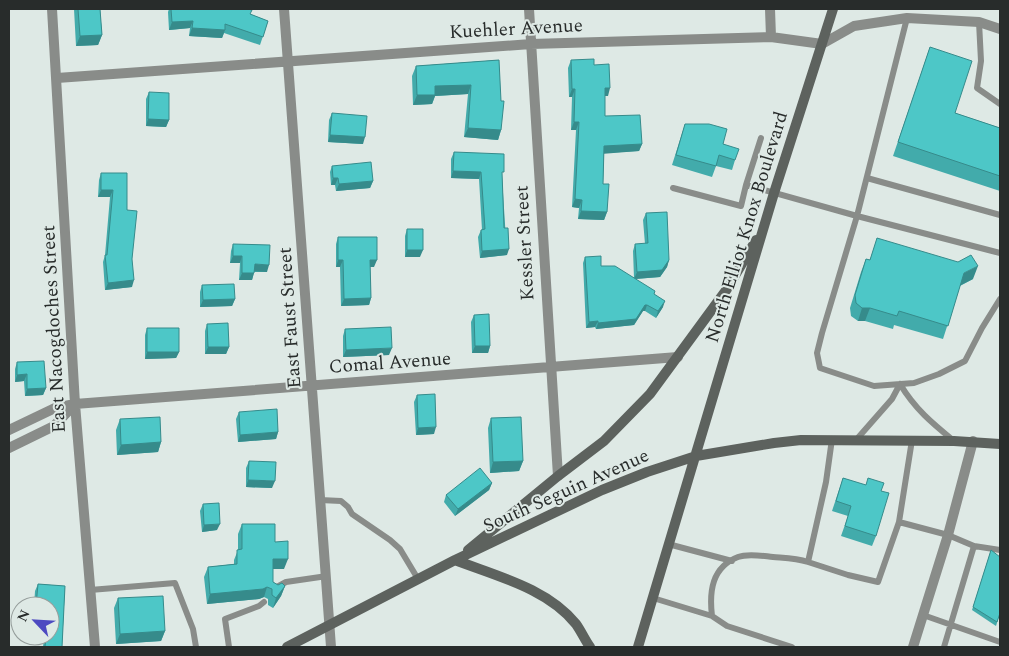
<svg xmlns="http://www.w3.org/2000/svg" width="1009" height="656" font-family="Spectral,serif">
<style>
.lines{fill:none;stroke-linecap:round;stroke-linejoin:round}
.service{stroke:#898c89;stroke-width:6}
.minor{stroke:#898c89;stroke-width:10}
.secondary{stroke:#5d625e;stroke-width:10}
.wall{fill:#42abab}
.shaded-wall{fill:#368b8b}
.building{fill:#4dc7c7;stroke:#368b8b}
.labels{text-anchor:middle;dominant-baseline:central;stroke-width:4;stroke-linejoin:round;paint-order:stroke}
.street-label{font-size:19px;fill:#282c2b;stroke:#dee9e5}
</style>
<rect width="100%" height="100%" fill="#dee9e5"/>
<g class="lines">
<!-- service -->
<path class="service" d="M907 18 857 216 1000 253
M979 22 981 61 977 88 1000 104
M867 178 1000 215
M746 185 761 138
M673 188 741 206 746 185 857 216 822 333 817 353 820 368 874 386 914 383 939 374 965 361 982 328 1000 299
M900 384C915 409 932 423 954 441
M856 440 892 399 900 384
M320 500 341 501 348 507 352 514 390 540 400 549 418 579
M899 522 948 535 974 546 944 647
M668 544 732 561
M974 546 1000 550
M808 562 848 575 878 582 899 522 912 440
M275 588 286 582 327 576
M90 590 175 583 193 629 196 647
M653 598 712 616
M923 615 1000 642
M229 647 225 619 259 606 264 602
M792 647 727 626 712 616C709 591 712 567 738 557 748 553 763 556 773 557 785 558 796 558 808 562L826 482 832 439"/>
<!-- minor -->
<path class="minor" d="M52 9 75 404 95 647
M284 9 331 647
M529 9 558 476
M770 9 771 37
M57 78 531 44 771 37 822 44 854 26 907 18 979 22 1000 29
M9 430 55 408 75 404 678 357
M9 448 54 426 75 404
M913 647 948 535 973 441"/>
<!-- secondary -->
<path class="secondary" d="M468 550 558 476 604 441 650 394 727 289 756 240
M455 560C496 576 547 588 576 624 581 631 585 640 590 647
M287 647 455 560 602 490 647 472 696 456 774 443 801 440 954 441 1000 444
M638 647 774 193 833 9"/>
</g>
<!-- wall -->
<path class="wall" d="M74 9H100L102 35 98 45 76 46Z
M169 9H247L250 14 268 21 260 45 224 33 222 38 189 36 190 28 169 30 168 12Z
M930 47 955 113 1000 128V191L893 156Z
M499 60 501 130 498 140 464 137 468 94 435 96 432 104 413 105 412 76 416 66Z
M571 60 594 65 608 96H605V116L642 144 639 151 604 153 603 184 607 212 604 220 578 219 579 208 572 207 576 130H571L572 97H569L568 68Z
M149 92 169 120 166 127 146 126V99Z
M332 113 363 144 328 142 329 120Z
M685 124 723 144 735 160 732 170 716 166 712 177 672 165Z
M454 152 502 177 507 255 480 258 478 237 481 230H482L479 179 451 178V159Z
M332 166 373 181 370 188 336 191 335 185H331L330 172Z
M101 173 127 210 132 259V287L105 290 103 262 105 255 110 197H98L99 180Z
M646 213 669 260 667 267 660 277 636 279 654 294 663 307 656 318 645 311H643L634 325 596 329 595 327 586 328 583 263 585 257 601 266 634 278 633 251 635 244H645L643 220Z
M407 229 420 257H405V236Z
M338 237 374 267H370L371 298 369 305 341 306 340 267H336V244Z
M877 238 973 279 960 286 943 339 894 325 893 329 865 321H858L851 316 850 308 861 272 866 259 870 260Z
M233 244 267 272H254L252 280H239L240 263H230L231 251Z
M202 285 235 299 232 306 200 307V292Z
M474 315 490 346 488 353H472L471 322Z
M207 324 229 347 226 354H205V331Z
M147 328 179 352 176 358 145 359V335Z
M345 329 389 355 343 357V336Z
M17 362 46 388 43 395 25 396 24 381 15 382V369Z
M417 395 434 434 416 435 414 402Z
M239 412 278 432 276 439 238 442 236 419Z
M491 418 523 461 519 471 490 473 488 428Z
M120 419 161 442 158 452 117 455 116 430Z
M249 461 272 488 246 487V468Z
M843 478 881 491 876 536 872 546 841 536 848 516 832 511Z
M492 483 489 490 455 516 444 502 446 495Z
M203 504 217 530 202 532 200 511Z
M242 524 275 542 284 569H273V582L278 585 285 586 281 596 273 608 268 605V599L264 597 259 599 207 604 204 577 208 567 234 564V560L238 550V534Z
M991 550 1000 613 996 626 972 610Z
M38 584 65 586 62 647H43L44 636H50V606H34L35 591Z
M118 598 165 631 161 641 116 644 114 608Z"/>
<!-- shaded-wall -->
<path class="shaded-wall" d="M193 21 190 28 169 30 172 22Z
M192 28 225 30 222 38 189 36Z
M102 35 98 45 76 46 80 36Z
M471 85 468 94 435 96 432 104 413 105 417 95 435 86Z
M605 88H610L608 96H603Z
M572 89H575L572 97H569Z
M148 119 169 120 166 127 146 126Z
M574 122H579L576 130H571Z
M468 128 501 130 498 140 464 137Z
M330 135 365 137 363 144 328 142Z
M642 144 639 151 601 154 604 146Z
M453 171 481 172 479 179 451 178Z
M333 178H338L335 185H331Z
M373 181 370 188 336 191 339 184Z
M101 190H113L110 197H98Z
M575 199 582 200 579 208 572 207Z
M581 211 607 212 604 220 578 219Z
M509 249 507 255 480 258 482 251Z
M407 250H423L420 257H405Z
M233 256H242L240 263H230Z
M338 260H343L340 267H336Z
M370 260H377L374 267H368Z
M669 260 667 267 660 277 634 279 637 272Z
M255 264 269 265 267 272 252 271Z
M978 266 973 279 959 286 964 273Z
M242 273H254L252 280H239Z
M134 280 132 287 105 290 108 283Z
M371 298 369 305 341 306 344 299Z
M235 299 232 306 200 307 203 300Z
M665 301 663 307 656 318 658 311Z
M645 305H647L645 311H643L634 325 596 329 598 323Z
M862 308H870L865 321H858Z
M598 321 595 327 586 328 589 322Z
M475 346H490L488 353H472Z
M208 347H229L226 354H205Z
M392 348 389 355 343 357 346 350Z
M147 352H179L176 358 145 359Z
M27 374 24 381 15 382 17 375Z
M46 388 43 395 25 396 27 389Z
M436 427 434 434 416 435 418 428Z
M278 432 276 439 238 442 240 435Z
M161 442 158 452 117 455 121 445Z
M523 461 519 471 490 473 493 462Z
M248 480 275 481 272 488 246 487Z
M492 483 489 490 455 516 458 509Z
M220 524 217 530 202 532 204 525Z
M273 559H288L284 569H269Z
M285 586 281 596 273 608 276 598Z
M267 587 264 597 259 599 207 604 210 594Z
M165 631 161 641 116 644 120 634Z"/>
<!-- building -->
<path class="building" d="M78 9H100L102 35 80 36Z
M171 9H247L252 10 250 14 268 21 263 37 225 24V30L192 28 193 21 172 22Z
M930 47 972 61 955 113 1000 128V176L898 142Z
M594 59V65L609 64 610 88H605V116L640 115 642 144 604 146 603 184H609L607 212 581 211 582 200 575 199 579 122H574L575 89H572L571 60Z
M499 60 501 101H504L501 130 468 128 471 85 435 86V95H417L416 66Z
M149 92 169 93V120L148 119Z
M332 113 367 116 365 137 330 135Z
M685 124H709L727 129 723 144 739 149 735 160 719 155 716 166 676 155Z
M454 152 504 154V172H502L504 228H508L509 249 482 251 481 230 485 229 481 172 453 171Z
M371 162 373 181 339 184 338 178H333L332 166Z
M101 173H127V210L137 211 132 259 134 280 108 283 105 255H107L113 190H101Z
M667 212 669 260 662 270 637 272 635 244 648 243 646 213Z
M407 229H423V250H407Z
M338 237H377V260H370L371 298 344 299 343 260H338Z
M877 238 958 262 971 255 978 266 964 273 948 326 899 311 897 316 870 308H862L856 303 855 295 866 259 870 260Z
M233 244 270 245 269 265 255 264 254 273H242V256H233Z
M601 256V266H615L655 291 654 294 665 301 658 311 647 305H645L636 319 598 323V321L589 322 585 257Z
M234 284 235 299 203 300 202 285Z
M489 314 490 346H475L474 315Z
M228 323 229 347H208L207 324Z
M391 327 392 348 346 350 345 329Z
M147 328H179V352H147Z
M44 361 46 388 27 389V374L17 375V362Z
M435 394 436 427 418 428 417 395Z
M277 409 278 432 240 435 239 412Z
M160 417 161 442 121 445 120 419Z
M521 417 523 461 493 462 491 418Z
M249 461 276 462 275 481 248 480Z
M480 468 492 483 458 509 446 495Z
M843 478 866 485 868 478 884 483 881 491 889 493 876 536 845 526 851 506 836 501Z
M219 503 220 524 204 525 203 504Z
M242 524H275V542L288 541V559H273V582L278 585 282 583 285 586 276 598 272 595V589L267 587 263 589 210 594 208 567 237 564V550L242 549Z
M991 550 1000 557V613L997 622 973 607Z
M38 584 65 586 62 647H45L46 636H50V606H36Z
M163 596 165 631 120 634 118 598Z"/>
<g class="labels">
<!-- street labels -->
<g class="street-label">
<text transform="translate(516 29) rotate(-3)">Kuehler Avenue</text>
<text transform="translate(747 227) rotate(-73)">North Elliot Knox Boulevard</text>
<text transform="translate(525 243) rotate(-93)">Kessler Street</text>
<text transform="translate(290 318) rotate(-94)">East Faust Street</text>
<text transform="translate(54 329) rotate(-93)">East Nacogdoches Street</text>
<text transform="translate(390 363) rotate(-4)">Comal Avenue</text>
<text transform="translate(566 491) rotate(-24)">South Seguin Avenue</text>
</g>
</g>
<!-- border -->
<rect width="1009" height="656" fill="none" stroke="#282c2b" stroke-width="20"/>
<!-- north arrow -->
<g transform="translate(35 621) rotate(295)"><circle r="24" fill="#dee9e5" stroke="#959d9b"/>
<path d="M0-4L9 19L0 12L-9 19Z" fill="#4d4ac1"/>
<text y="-8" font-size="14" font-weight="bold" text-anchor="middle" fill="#282c2b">N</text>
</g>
</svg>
